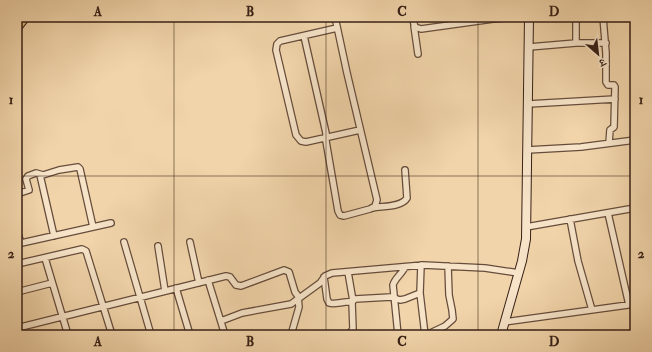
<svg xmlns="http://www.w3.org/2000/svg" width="652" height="352" font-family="'IM FELL Double Pica','Noto Serif Devanagari',serif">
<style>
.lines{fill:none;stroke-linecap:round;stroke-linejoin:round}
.street-casing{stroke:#664d3b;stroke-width:8}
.secondary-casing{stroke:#372016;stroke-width:10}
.primary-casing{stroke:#372016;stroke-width:11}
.street{stroke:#f6e3c8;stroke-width:5.5}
.secondary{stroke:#f6e3c8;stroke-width:8}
.primary{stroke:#e8ba75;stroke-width:9}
.grid{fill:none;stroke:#372016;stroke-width:1;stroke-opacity:0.55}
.neatline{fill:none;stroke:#372016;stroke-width:1.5}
.grid-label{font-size:13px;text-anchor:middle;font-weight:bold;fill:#372016}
</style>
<rect width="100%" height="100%" fill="#f1d4aa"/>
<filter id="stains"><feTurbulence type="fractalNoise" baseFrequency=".005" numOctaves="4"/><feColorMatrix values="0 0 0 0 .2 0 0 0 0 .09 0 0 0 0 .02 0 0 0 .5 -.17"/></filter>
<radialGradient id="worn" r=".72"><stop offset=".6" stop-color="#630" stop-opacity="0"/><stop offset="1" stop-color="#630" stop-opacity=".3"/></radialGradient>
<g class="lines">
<defs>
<path id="street" d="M412 17 415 27 421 29 493 19 516 17
M576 17V43
M603 17 606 53V82L608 85H614L615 87 614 127 610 130 609 143
M414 26 418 54
M337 28 280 41 277 44 276 50 296 135 301 141 306 142 360 130
M304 36 326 133V141L338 211 340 215 344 216 370 209 375 206 377 200 347 73 335 17
M529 47 576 43H606
M528 104 615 99
M527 150 581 147 635 140
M40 175 54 236
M17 194 29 190 26 179 28 176 36 173 43 175 59 170 78 167 80 169 93 227
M373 208C383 206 402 207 407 198L405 170
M608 213 629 305
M570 219 578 261 592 310
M526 227 635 208
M17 231 21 243
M124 242 151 335
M190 242 199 283
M17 244 111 223
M158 246 165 291
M45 258 68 335
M17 264 82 249 86 251 112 335
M421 265 420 293 425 335
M348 272 353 301
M324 277 327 299 329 303C335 305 344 301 352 302
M208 280 225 335
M176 288 190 335
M17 292 52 283
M221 321 242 313 291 304 320 283 325 276 332 273 423 265 485 268 519 273
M505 322 635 304
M17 328 226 276 230 277 236 285 241 286 284 270 289 272 295 292 298 296 299 307 291 335
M18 328 21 335
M348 335 353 329 352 302 355 299 391 297 400 300 405 299 420 293
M398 335 393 285C395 278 402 274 405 267
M426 335 445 326 453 319 452 310 449 295 448 266"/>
<path id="secondary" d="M501 335 522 261 526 239 529 17"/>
<path id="primary" d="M17 27 25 17"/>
</defs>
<!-- street casing -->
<use href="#street" class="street-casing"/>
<!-- secondary casing -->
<use href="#secondary" class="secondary-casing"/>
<!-- primary casing -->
<use href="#primary" class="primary-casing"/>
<!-- street -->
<use href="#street" class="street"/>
<!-- secondary -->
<use href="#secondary" class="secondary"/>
<!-- primary -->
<use href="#primary" class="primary"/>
</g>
<!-- grid -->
<path class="grid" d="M174 17V335M326 17V335M478 17V335M17 176H635"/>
<!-- margin -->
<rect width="652" height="352" fill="none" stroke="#f1d4aa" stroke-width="44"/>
<!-- north arrow -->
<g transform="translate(598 54) rotate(152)" stroke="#f6e3c8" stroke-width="3" paint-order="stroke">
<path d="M0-3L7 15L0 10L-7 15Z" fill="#372016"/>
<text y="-6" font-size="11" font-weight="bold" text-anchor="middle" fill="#372016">उ</text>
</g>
<rect x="22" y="22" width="608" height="308" class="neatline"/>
<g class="grid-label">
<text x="98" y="16">A</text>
<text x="250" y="16">B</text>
<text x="402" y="16">C</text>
<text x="554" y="16">D</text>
<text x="11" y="104">1</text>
<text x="641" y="104">1</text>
<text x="11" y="258">2</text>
<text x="641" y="258">2</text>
<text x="98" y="346">A</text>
<text x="250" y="346">B</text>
<text x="402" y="346">C</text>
<text x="554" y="346">D</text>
</g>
<rect width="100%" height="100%" filter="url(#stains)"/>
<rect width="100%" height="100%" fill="url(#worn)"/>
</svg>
